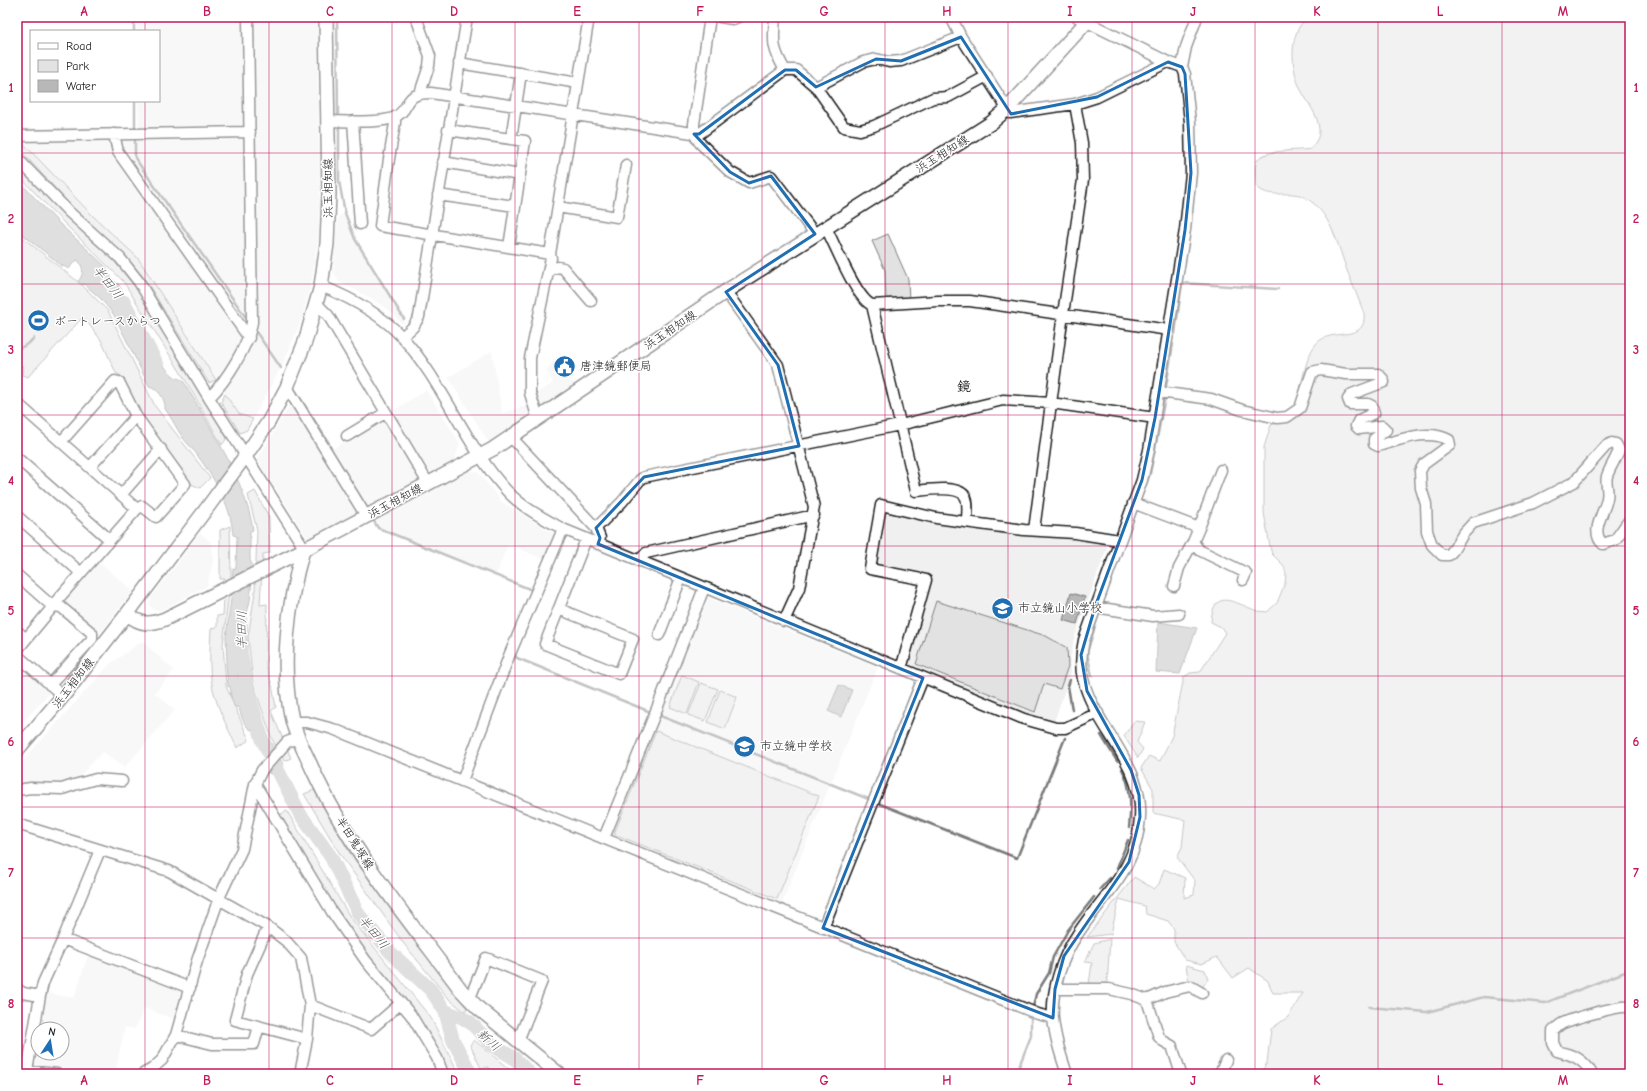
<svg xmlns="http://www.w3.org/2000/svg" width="1647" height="1091" font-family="'Comic Neue','Klee One',sans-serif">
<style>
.built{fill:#f0f0f0;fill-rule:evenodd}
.green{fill:#e2e2e2;stroke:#7f7f7f}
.water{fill:#b8b8b8;stroke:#7a7a7a}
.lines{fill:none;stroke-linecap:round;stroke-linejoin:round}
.stream{stroke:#7a7a7a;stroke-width:2.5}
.river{stroke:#b8b8b8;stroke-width:14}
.minor-casing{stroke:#1c1c1c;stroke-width:13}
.major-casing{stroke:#1c1c1c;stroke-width:16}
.minor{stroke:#fff;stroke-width:10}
.major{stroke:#fff;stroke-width:13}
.marked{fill:none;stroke:#1f6fb2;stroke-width:3;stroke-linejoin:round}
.grid{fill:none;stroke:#c2185b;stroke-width:1;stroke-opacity:0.55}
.labels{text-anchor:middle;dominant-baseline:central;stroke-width:3;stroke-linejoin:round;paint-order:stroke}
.street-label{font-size:12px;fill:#1c1c1c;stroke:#fff}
.poi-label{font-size:12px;fill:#1c1c1c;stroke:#fff;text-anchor:start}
.water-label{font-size:13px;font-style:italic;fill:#5a5a5a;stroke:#fff}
.quarter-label{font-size:14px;font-weight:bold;fill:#1c1c1c;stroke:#fff}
.neatline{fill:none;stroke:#c2185b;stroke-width:1.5}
.grid-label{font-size:13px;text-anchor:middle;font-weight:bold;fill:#c2185b}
</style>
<rect width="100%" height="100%" fill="#fff"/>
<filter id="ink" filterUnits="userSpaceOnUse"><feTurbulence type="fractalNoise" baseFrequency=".025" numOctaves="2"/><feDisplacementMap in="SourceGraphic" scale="8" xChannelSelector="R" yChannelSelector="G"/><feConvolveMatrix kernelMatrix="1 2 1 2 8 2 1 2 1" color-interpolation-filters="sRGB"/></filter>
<g filter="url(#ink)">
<!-- built -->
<path class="built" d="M137 17H317L320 206 318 241 311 285 302 318 284 362 253 419 239 414 138 258 93 216 17 137V128L139 127 138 101H159V31H137Z
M344 214 356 243 405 322 402 324 392 313 371 298 339 282 333 271 338 216Z
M492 351 502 413 534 403 533 395 553 383 546 371 554 361 578 387 493 443H489L448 377Z
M426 390 460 443 454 463 309 541 257 460 298 391 333 449Z
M465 470 478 472 502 502 556 535 545 560 508 544 496 575 380 528 374 517Z
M885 510 944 525 1078 537 1109 542 1074 639 1070 660 1071 672 1054 722 1025 714 906 664 905 662 930 576 873 565 882 513Z
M200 533 210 541 214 558 207 586 160 611 154 610 149 605 151 598Z
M97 560 133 591 98 636 60 603Z
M704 596 878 667 781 906 607 835Z
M142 641 174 670 155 693 175 710 124 768 103 752 77 779 61 788H17V767L110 664Z
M17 662 51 691 17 729Z
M89 952 186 988 178 1021 144 1008 135 1029 125 1027 115 1074H95L30 1067 43 992 74 998ZM38 1029H62V1053H38Z"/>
<!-- green -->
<path class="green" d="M1311 17H1630V1074H1260L1267 1063 1271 1029 1288 1017 1303 993H1273L1268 981 1249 968 1233 978 1217 957 1202 964 1185 960 1174 942V929L1168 921 1146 914 1145 906 1119 899 1111 934 1087 937 1134 877 1154 889 1159 884 1164 869 1185 878 1184 898 1194 895 1195 881 1177 857 1182 847 1185 820 1153 813V789L1141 768 1149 756 1160 761 1172 736 1184 677 1190 673 1200 672 1225 633 1221 627 1211 622C1213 587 1235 603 1255 610 1259 612 1263 611 1267 612L1277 603 1285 583 1286 574 1284 566 1272 554 1270 547 1264 513V447L1271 425 1295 417C1299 398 1304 353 1319 341 1335 328 1367 343 1364 313 1359 300 1353 286 1348 273 1338 247 1331 209 1302 196 1287 190 1269 200 1256 186 1256 179 1254 167 1257 161 1262 149 1299 151 1311 149 1315 143 1320 137 1319 129 1318 115 1308 103 1301 90 1292 73 1288 38 1303 22 1305 20 1308 19 1311 17Z
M23 143 93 216 138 258 216 380 209 383 145 279 125 255 76 211 20 150Z
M17 164 65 216 113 260 136 288 227 438 222 445 186 381 123 281 62 221 17 174Z
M17 233 82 285 108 311 155 406 210 478 200 488 189 483 139 414 120 375 116 373 101 340 83 317 28 377 22 375 23 365 17 371Z
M888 234 908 279 909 300 886 301 885 270 872 241Z
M225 394 239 414 253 419 247 430 240 433 221 402Z
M255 491 269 517 270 553 263 554 260 605 267 604 266 666 272 685 276 707 271 711 291 758 284 761 272 739 253 683 248 637 255 592 257 530 248 495Z
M230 526 231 576 223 644 226 686 249 740 237 748C227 726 214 702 211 679 209 662 210 646 211 629L217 627V616L223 615 225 579H220V530Z
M936 601 1046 636 1067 648 1068 666 1060 689 1044 684 1035 712 916 664Z
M682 675 699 682 687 714 670 707Z
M701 683 718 689 705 721 688 715Z
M720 690 737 697 725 729 708 722Z
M1134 721 1145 722 1137 742 1143 749 1138 758 1124 736Z
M656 731 819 796 777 899 614 834Z
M314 790 351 855 454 993 467 1008 465 1012 449 999 404 944 340 854 304 794Z
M287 811 350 917 431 1018 459 1074H448L442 1057 415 1015 336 914 279 815Z
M1110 939 1107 985 1089 984 1092 963 1085 962 1094 943Z
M1186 965 1205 970 1208 979 1202 988 1189 984Z
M474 1040 515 1074H490L488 1067 481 1068 470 1045Z"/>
<!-- water -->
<path class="water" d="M17 179 60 224 106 267 112 279 119 285 128 303 137 334 143 343 159 357C161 363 170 374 175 377 178 379 180 378 184 382 209 427 245 478 253 530L250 531V560L253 567 250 601 238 652V678L252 701 260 728 263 730 259 734 269 744 272 743 284 766 275 773 270 774 268 772V755L256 738 257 736 256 731C245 731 241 716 239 708L234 706 230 693H231L230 686 228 687 226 663 227 662 226 637 231 599 233 569 236 568 237 536 233 535C231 503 213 477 195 452 189 445 182 438 178 430 173 422 171 417 165 409 166 400 158 388 149 386L114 315 101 299 84 284 82 285 78 282C84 273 84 269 78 260L73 263 69 269 61 265 17 230Z
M1071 593 1085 597 1077 624 1063 620Z
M1158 622 1197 628 1180 674 1156 672Z
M839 685 852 690 841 717 828 711Z"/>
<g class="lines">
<!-- stream -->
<path class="stream" d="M134 17V31
M337 17 338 117
M135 101V131
M339 124V181L345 213 355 239 404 319
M135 136V158L249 322
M254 329 281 368
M1175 334 1182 283 1278 289
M17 350 29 343 34 338
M1166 387 1173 344
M296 392 329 443
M1140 500 1150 474 1165 398
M372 518 378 528 532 590
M1130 527 1136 510
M516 653 515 655 517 658 653 713
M1092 676 1087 653 1099 613
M1070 680 1068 686 1072 710
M658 715 871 800
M1101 735 1117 761
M1122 769C1132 788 1131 808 1129 828
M875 802 1017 858 1065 738
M1117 868 1128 840
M1100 889 1110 878
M1033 1007 1036 994 1049 973 1053 957 1068 930 1094 897
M1369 1007 1427 1012 1484 997 1545 1003 1630 970
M1016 1074 1031 1036V1017"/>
<!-- river -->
<path class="river" d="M124 302 157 364
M241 623V653L247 689 263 741 300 814 331 857 359 915 392 954 431 990 445 1011 453 1040 471 1074
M445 1011 463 1018 471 1023 492 1045 514 1058 530 1074"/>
<defs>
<path id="minor" d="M416 17 430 56 429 66 420 93
M710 17 694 124V134L700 143 730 172 749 183 771 176 815 234
M720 17 733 19 738 17
M775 17C773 42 772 48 785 70
M951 17 961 37 1010 113 1075 104 1097 97 1168 62
M459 63 578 83
M1182 67 1186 47 1197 17
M816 87 863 62 876 59 889 62 901 61 961 37
M395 117V123L389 159 380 226 550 254
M327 121C344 121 381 124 395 117 413 108 401 93 431 93L699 134 785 70H796L816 87 844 127 860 130 874 126 933 98 948 97 987 76
M353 121 360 224
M448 130 525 141 509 247
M114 134 118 152 249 338
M17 136 250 132
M511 139 521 73
M17 158 69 212 120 258 139 282 209 398 301 543 303 550
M443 162 520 175
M438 195 515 206
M558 207 617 217 626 165
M826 228C835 244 856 299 872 305L938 301H970L1169 330
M550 270 558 267 563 268 591 301
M321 286C351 298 380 313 402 337 444 383 465 446 508 492 523 508 543 518 563 529L1024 719 1056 728H1065L1098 713
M726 292 778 365 814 507 799 588 784 621
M317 304 328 315 428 483
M872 305 916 491C927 490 957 485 965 496 969 502 967 514 967 521
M402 337 413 327 419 317 467 17
M287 387 366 516
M1159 392 1211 399 1242 410 1277 418 1287 417 1300 408 1312 372 1321 370 1346 374H1378L1383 379 1384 382 1352 394 1348 399 1350 404H1368L1372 406 1374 413 1359 420 1356 426 1359 429 1382 426 1386 430 1374 439V444L1378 446C1400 440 1428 428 1449 440L1450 445 1424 464 1420 471 1421 488 1426 504 1427 531 1432 545 1442 555H1449L1454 549 1463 534 1473 523 1533 503 1574 482 1606 446 1612 443 1616 444 1619 450C1616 459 1610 467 1607 476 1605 483 1609 490 1607 498 1605 513 1589 531 1603 544L1615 540 1630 519
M209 398C226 381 249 345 252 322L248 17
M17 403 137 509
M538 419 530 393V358L551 258 550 254 589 17
M347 436 385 413
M511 437 596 528 600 538 598 544
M17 458 110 540
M90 467 136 416
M121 495 161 449
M1133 503 1199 528 1193 542 1199 550 1246 573 1243 580
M17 516 81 573
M596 528 622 502 640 480 644 477 900 425 1003 400 1051 403 1155 418
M1199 528 1221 470
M1034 530 1063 314 1083 180 1082 143 1075 104
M639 561 646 553 814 515
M17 575 52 606 61 607 92 633V639L50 685
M1174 586 1179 568 1193 542
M1095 607 1153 616 1179 614
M559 609 633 639 619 674 545 644 586 539
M17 631 26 639
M659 635 681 578
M17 650 51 609 52 606 137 509 142 506 156 517 185 484 136 416 119 382 115 381 61 442
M17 655 63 696
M900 668 903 662 926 580 870 569 881 505 936 518 1024 530 1075 533 1119 540
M292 722H307L333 729C568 823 802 920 1038 1014L1053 1018
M462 781 509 656 563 529
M255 784 332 912 366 961 411 1015 437 1058 443 1074
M17 790 31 788 62 789 74 785 96 779 122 781
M17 824 169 871 268 927 286 941 301 958 310 1005 307 1039 300 1074
M604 838 656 711 704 588
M268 927 247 974 235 1020 307 1039
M823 928 923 678
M63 939 190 988
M17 989 23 993 40 996 43 983 63 939 100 850
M1055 989H1109L1131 994 1147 1000 1165 992 1190 986 1202 993
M467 998 472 993 486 958 542 981 518 1041
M1147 1000 1159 1037 1163 1041 1172 1046 1181 1074
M310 1005 371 1029 401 1003
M176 1035 212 1044H254L259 1026
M17 1070 57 1074
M27 1071 40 996
M143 1074 152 1069 162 1060 176 1035 197 961 219 898 242 849 255 784 262 770 287 742 298 738
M1067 1074C1061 1056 1055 1038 1053 1018 1051 991 1062 957 1077 935 1103 894 1137 871 1140 817 1144 764 1095 728 1083 679 1080 666 1081 653 1084 640L1142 480 1149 450 1185 230 1191 173 1190 122 1185 74 1182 67 1168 62 1077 17
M1220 1074 1226 1060
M1592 1074C1584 1059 1573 1055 1557 1051L1553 1043V1031C1556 1028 1559 1025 1563 1023 1575 1018 1619 1005 1630 1007"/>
<path id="major" d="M303 550C288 602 280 667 292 720 296 737 305 752 312 768 349 849 408 919 461 990L478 1008 559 1074
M127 614C141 625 149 625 165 619L303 550 493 449 731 288 991 123 1007 109 1091 17
M17 750 63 696 127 614 207 508 246 455 269 421 287 387 305 342 321 286 327 244 329 194 326 17"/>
</defs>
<!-- minor casing -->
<use href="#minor" class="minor-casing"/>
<!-- major casing -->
<use href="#major" class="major-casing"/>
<!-- minor -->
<use href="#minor" class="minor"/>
<!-- major -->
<use href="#major" class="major"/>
</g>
</g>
<!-- marked area -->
<path d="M0 0H1647V1091H0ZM961 37 1011 114 1097 97 1168 62 1182 67 1185 74 1191 173 1185 230 1155 418 1142 480 1095 607 1081 655 1087 691 1131 770 1139 795 1140 817 1129 862 1064 956 1055 989 1053 1018 823 928 923 678 598 544 600 538 596 528 644 477 799 446 778 365 726 292 815 234 771 176 749 183 730 172 694 134H699L785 70H796L816 87 876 59 901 61Z" fill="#fff" fill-opacity=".55" fill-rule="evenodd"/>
<path class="marked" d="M961 37 1011 114 1097 97 1168 62 1182 67 1185 74 1191 173 1185 230 1155 418 1142 480 1095 607 1081 655 1087 691 1131 770 1139 795 1140 817 1129 862 1064 956 1055 989 1053 1018 823 928 923 678 598 544 600 538 596 528 644 477 799 446 778 365 726 292 815 234 771 176 749 183 730 172 694 134H699L785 70H796L816 87 876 59 901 61Z"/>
<!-- grid -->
<path class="grid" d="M145 17V31M269 17V1074M392 17V1074M515 17V1074M639 17V1074M762 17V1074M885 17V1074M1008 17V1074M1132 17V1074M1255 17V1074M1378 17V1074M1502 17V1074M145 101V1074M17 153H1630M17 284H1630M17 415H1630M17 546H1630M17 676H1630M17 807H1630M17 938H1630"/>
<!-- icons -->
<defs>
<symbol id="stadium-disc" viewBox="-11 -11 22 22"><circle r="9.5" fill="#1f6fb2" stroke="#fff"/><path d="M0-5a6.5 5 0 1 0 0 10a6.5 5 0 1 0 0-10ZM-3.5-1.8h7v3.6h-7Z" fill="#fff"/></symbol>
<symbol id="civic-disc" viewBox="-11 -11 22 22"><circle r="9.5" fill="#1f6fb2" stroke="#fff"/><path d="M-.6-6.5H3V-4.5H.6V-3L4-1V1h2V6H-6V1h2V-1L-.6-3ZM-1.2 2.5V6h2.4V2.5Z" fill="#fff"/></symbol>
<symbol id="school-disc" viewBox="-11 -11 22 22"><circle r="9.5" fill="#1f6fb2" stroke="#fff"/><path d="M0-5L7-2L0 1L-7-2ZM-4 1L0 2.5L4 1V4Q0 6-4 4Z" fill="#fff"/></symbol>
</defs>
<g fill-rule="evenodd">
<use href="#stadium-disc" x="26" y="308" width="25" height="25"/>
<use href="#civic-disc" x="552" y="354" width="25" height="25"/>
<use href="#school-disc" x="990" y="596" width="25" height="25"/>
<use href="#school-disc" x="732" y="734" width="25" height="25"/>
</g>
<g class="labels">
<!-- street labels -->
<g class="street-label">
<text transform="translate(942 154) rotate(-32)">浜玉相知線</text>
<text transform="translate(328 188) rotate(-90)">浜玉相知線</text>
<text transform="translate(670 330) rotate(-34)">浜玉相知線</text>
<text transform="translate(395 501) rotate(-28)">浜玉相知線</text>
<text transform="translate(73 683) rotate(-52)">浜玉相知線</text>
<text transform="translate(355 843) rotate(58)">半田鬼塚線</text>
</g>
<!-- poi labels -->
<g class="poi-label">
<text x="54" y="321">ボートレースからつ</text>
<text x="580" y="366">唐津鏡郵便局</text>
<text x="1018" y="608">市立鏡山小学校</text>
<text x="760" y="746">市立鏡中学校</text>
</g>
<!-- water labels -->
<g class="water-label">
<text transform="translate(108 282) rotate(52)">半田川</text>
<text transform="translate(241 630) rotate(-90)">半田川</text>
<text transform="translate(374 932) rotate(51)">半田川</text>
<text transform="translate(489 1040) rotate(41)">新川</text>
</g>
<!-- quarter labels -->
<g class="quarter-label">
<text x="964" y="386">鏡</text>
</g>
</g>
<!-- margin -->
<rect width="1647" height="1091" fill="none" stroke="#fff" stroke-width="44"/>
<!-- legend -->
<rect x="30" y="30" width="130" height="72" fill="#ffffff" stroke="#a4a4a4"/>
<rect x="38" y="43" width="20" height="6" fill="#ffffff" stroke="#a4a4a4"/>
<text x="66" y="50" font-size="12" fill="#1c1c1c">Road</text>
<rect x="38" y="60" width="20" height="12" fill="#e2e2e2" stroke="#a4a4a4"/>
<text x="66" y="70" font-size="12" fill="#1c1c1c">Park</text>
<rect x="38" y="80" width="20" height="12" fill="#b8b8b8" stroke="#a4a4a4"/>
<text x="66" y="90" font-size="12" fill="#1c1c1c">Water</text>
<!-- north arrow -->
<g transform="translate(50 1041) rotate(12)"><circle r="19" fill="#ffffff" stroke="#a4a4a4"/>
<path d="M0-3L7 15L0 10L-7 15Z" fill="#1f6fb2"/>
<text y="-6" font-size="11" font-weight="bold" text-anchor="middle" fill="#1c1c1c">N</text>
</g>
<rect x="22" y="22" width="1603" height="1047" class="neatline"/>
<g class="grid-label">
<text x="84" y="16">A</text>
<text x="207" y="16">B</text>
<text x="330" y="16">C</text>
<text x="454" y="16">D</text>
<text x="577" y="16">E</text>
<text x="700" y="16">F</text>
<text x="824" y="16">G</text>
<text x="947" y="16">H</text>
<text x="1070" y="16">I</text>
<text x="1193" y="16">J</text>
<text x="1317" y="16">K</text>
<text x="1440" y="16">L</text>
<text x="1563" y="16">M</text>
<text x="11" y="92">1</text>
<text x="1636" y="92">1</text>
<text x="11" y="223">2</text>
<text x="1636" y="223">2</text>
<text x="11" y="354">3</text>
<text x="1636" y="354">3</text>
<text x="11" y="485">4</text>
<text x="1636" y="485">4</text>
<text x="11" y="615">5</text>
<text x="1636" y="615">5</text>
<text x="11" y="746">6</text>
<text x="1636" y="746">6</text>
<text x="11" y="877">7</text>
<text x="1636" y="877">7</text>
<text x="11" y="1008">8</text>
<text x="1636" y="1008">8</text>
<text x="84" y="1085">A</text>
<text x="207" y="1085">B</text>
<text x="330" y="1085">C</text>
<text x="454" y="1085">D</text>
<text x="577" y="1085">E</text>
<text x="700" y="1085">F</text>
<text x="824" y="1085">G</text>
<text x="947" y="1085">H</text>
<text x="1070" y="1085">I</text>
<text x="1193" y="1085">J</text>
<text x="1317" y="1085">K</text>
<text x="1440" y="1085">L</text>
<text x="1563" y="1085">M</text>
</g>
</svg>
